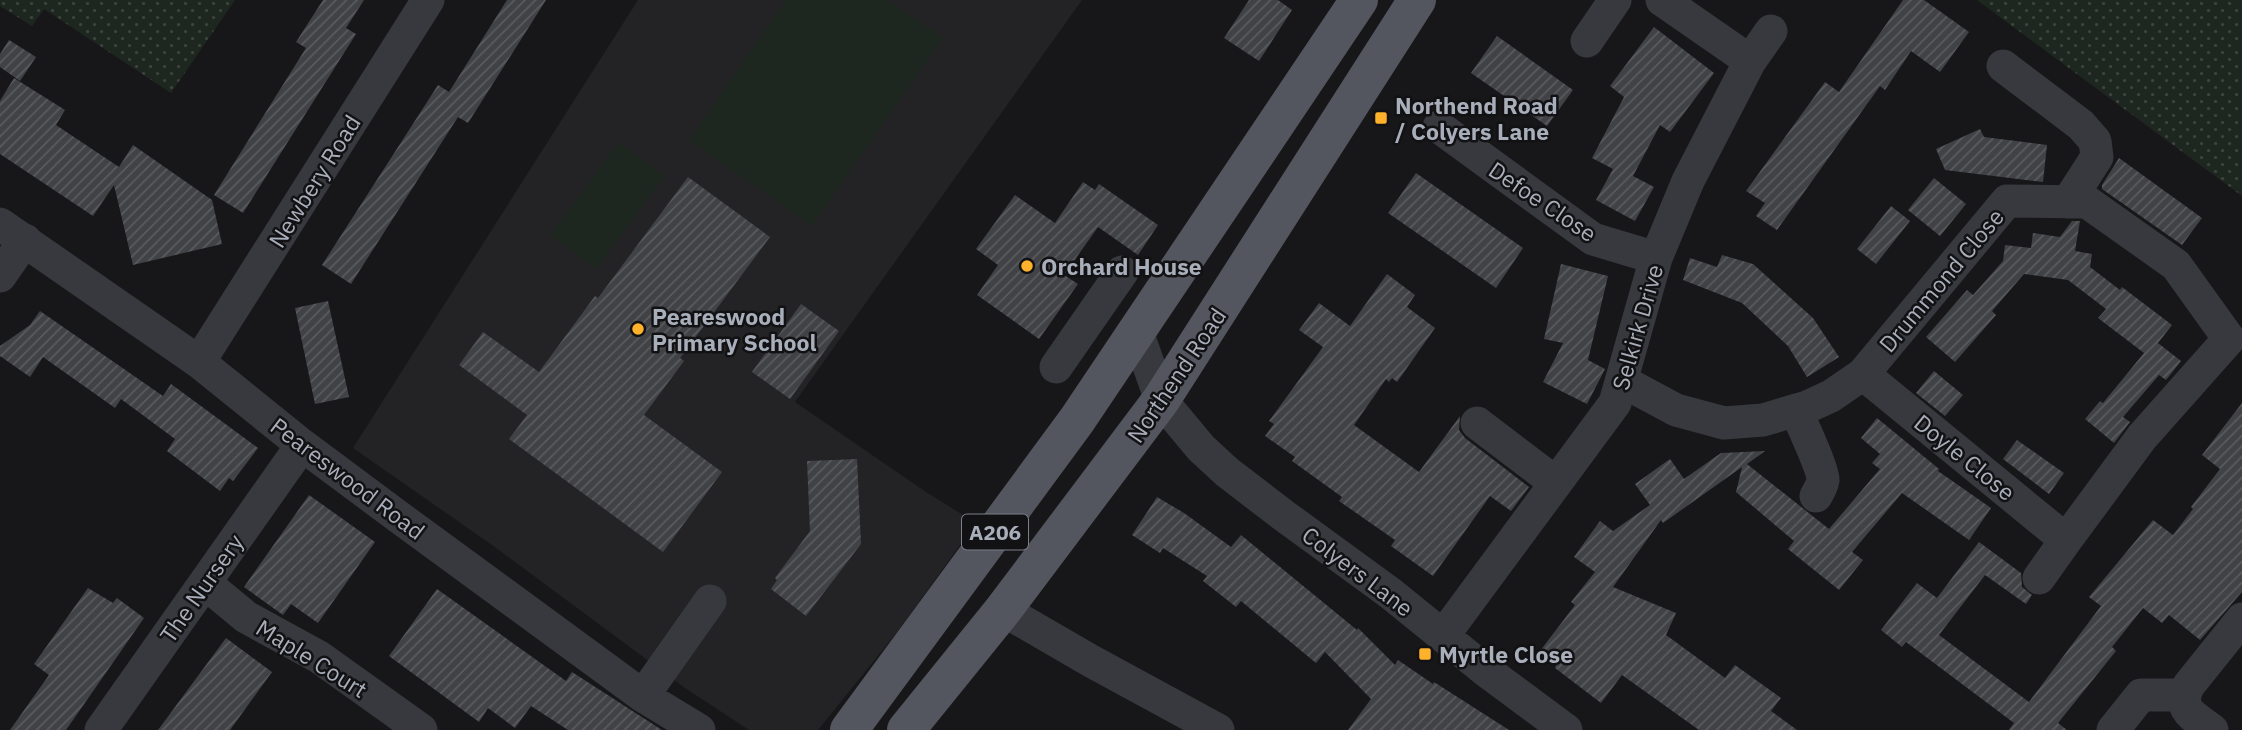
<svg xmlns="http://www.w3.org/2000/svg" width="2242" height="730" font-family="'IBM Plex Sans',sans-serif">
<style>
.built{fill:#232326}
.park{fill:url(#park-dots)}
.pitch{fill:#1e271f}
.building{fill:url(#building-hatch)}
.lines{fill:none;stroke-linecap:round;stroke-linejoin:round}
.minor{stroke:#37393e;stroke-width:33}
.major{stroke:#53565e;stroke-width:38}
.poi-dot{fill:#feb12a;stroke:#121214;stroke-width:2.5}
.labels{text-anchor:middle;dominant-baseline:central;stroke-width:5;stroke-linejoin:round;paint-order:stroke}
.shield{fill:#121214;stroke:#7b7f88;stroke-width:2}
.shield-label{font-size:21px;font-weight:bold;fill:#a8aeba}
.poi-label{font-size:23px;font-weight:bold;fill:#a8aeba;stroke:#121214;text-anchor:start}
.street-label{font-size:23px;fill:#a8aeba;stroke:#121214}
</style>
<defs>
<pattern id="park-dots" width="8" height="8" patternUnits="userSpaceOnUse" patternTransform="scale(1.75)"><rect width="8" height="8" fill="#1e271f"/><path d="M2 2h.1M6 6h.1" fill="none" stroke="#3c443d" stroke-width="1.8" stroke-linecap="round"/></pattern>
<pattern id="building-hatch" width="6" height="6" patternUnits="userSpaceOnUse" patternTransform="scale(1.75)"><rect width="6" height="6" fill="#414246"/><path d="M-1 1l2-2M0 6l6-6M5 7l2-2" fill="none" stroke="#5a5b5f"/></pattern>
</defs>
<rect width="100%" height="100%" fill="#171719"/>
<!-- built -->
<path class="built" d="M638 0H1082L795 402 926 492 976 523 898 631 818 730H749L685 688 492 545 353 448Z"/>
<!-- park -->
<path class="park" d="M0 0H235L171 93 44 9 32 26 0 6Z
M1977 0H2242V196Z"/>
<!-- pitch -->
<path class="pitch" d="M786 0H888L943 38 812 226 689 140Z
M619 142 665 176 596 269 550 235Z"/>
<!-- building -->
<path class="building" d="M323 0H364L346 28 356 34 243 213 214 195 306 48 296 42Z
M507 0H546L468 123 458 117 351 284 322 265 438 85 449 92Z
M1249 0H1278L1292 10 1259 61 1224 38Z
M1903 0H1924L1969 32 1940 72 1911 51 1885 90 1880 86 1777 230 1756 216 1765 203 1746 191 1825 82 1839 92Z
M1654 27 1714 73 1670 132 1660 125 1633 176 1654 187 1635 221 1596 200 1613 169 1592 158 1624 97 1610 86Z
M1497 36 1573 90 1547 126 1471 73Z
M9 40 36 57 20 81 0 67V54Z
M14 78 65 110 56 125 119 167 133 145 212 200 222 244 133 265 114 185 93 216 0 154V101Z
M1980 129 1984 137 2047 145 2043 182 1945 170 1936 149Z
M2119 158 2202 218 2182 245 2102 189V185Z
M1416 173 1523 248 1496 288 1388 213Z
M688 177 770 237 680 358 684 361 644 415 722 472 663 552 509 439 527 415 459 365 483 332 539 372 595 296 598 298Z
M1934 178 1966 204 1940 236 1908 210Z
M1083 182 1095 190 1099 184 1158 225 1138 255 1098 227 1064 275 1078 284 1039 339 977 295 998 265 976 249 1015 195 1055 223Z
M1891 206 1910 221 1876 264 1857 249Z
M2072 221H2080L2075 251 2092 254 2090 267 2120 290 2122 287 2172 325 2158 343 2181 361 2166 380 2159 375 2123 417 2130 422 2114 443 2085 419 2100 401 2103 403 2144 353 2098 318 2106 309 2068 280 2024 274 1992 311 1996 315 1955 362 1926 337 1967 290 1973 295 2003 261 2005 245 2031 248 2033 233 2060 237Z
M1722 255 1753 264 1813 318 1839 357 1807 377 1788 346 1742 303 1683 280 1690 258 1717 267Z
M1561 264 1608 276 1588 360 1605 369 1587 404 1543 382 1563 343 1544 339Z
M1387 274 1415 295 1407 307 1435 328 1397 382 1392 378 1389 382 1386 379 1354 425 1419 472 1460 416 1459 430 1465 438 1529 487 1511 511 1490 496 1433 576 1391 546 1395 540 1339 501 1342 497 1292 461 1295 457 1265 436 1274 424 1269 421 1323 347 1299 330 1319 303 1350 326Z
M328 301 349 397 315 404 295 308Z
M801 304 839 331 790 399 752 372Z
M40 311 163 396 171 384 258 448 233 481 229 478 220 491 167 451 175 439 121 399 115 408 43 357 30 377 0 356V346L30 325Z
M1934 371 1963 395 1945 416 1916 393Z
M2242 403V592L2200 640 2169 615 2162 623 2143 608 2112 647 2116 651 2058 723 2067 730H2009L2014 723 1906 642 1902 647 1881 630 1917 583 1937 598 1979 542 2021 573 2022 587 2032 595 2026 604 1985 575 1939 635 2029 702 2101 606 2089 597 2153 520 2173 535 2193 509 2191 507 2220 469 2202 455Z
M1877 418 1939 469 1938 471 1991 508 1969 540 1902 493 1852 552 1863 560 1839 590 1788 549 1794 541 1736 492 1742 467 1663 523 1661 520 1613 587 1676 613 1666 635 1725 678 1735 665 1781 698 1771 711 1797 730H1699L1622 675 1601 703 1555 668 1557 663 1540 651 1575 605 1571 602 1595 572 1574 557 1600 521 1613 531 1650 505 1635 484 1670 459 1684 479 1721 453 1765 451 1747 464 1829 529 1880 469 1872 463 1880 454 1861 438Z
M2017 440 2064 473 2049 494 2003 459Z
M857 459 861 544 806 616 771 589 777 580 775 578 810 531 807 461Z
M309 495 375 542 318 623 291 604 283 615 244 587Z
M1157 497 1184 513 1231 547 1241 535 1357 630 1358 628 1395 665 1398 660 1433 684 1434 682 1509 730H1348L1371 699 1325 652 1316 663 1241 601 1236 607 1203 581 1207 576 1163 548 1160 553 1132 535Z
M88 588 113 603 117 598 144 618 66 730H10L49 675 34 664Z
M437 589 566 681 572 672 662 730H568L531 706 515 728 488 708 479 722 389 656Z
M226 638 272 672 230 730H158Z"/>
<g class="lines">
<!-- minor -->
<path class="minor" d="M1662 0 1750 61
M1587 41 1615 0
M2003 66 2081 125 2095 141 2097 157 2068 202
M1439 127 1593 239 1656 258
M0 224 199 362 302 445 396 515 643 696 699 730
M0 276 25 240
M1137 332 1161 400 1201 448 1227 472 1283 515 1390 593 1485 670 1566 730
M199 362 428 0
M1056 367 1122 272
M1622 381 1676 410 1724 423 1763 420 1807 407 1831 396 1863 374 2007 201 2087 202 2176 265 2229 339 2142 437 2066 540 1863 374
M1796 410C1802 425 1823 468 1823 480 1822 486 1819 491 1816 496
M1477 423 1556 483
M2039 578 2066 540
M205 583 246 617 319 657 421 730
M1003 610 1091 661 1218 730
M1443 636 1615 403 1656 258 1688 181 1750 61 1771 31
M643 696 710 601
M101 730 302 445
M2113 730 2141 695H2184
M2212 730C2194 716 2176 710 2189 685L2242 619"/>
<!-- major -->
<path class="major" d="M849 730 1077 420 1359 0
M906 730 1003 610 1161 400 1417 0"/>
</g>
<!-- markers -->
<g class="poi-dot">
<rect x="1374" y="111" width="14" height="14" rx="3.5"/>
<circle cx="1027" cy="266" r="7"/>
<circle cx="638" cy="329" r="7"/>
<rect x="1418" y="647" width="14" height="14" rx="3.5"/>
</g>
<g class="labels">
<!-- shield labels -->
<rect class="shield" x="962" y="514.5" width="66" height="35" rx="5"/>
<g class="shield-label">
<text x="995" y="532">A206</text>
</g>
<!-- poi labels -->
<g class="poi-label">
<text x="1395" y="105">Northend Road<tspan x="1395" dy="26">/ Colyers Lane</tspan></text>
<text x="1041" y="266">Orchard House</text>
<text x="652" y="316">Peareswood<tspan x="652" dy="26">Primary School</tspan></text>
<text x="1439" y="654">Myrtle Close</text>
</g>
<!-- street labels -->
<g class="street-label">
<text transform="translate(314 181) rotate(-58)">Newbery Road</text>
<text transform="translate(1543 201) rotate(34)">Defoe Close</text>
<text transform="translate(1941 280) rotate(-50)">Drummond Close</text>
<text transform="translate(1637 327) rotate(-74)">Selkirk Drive</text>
<text transform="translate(1176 375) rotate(-56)">Northend Road</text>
<text transform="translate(1965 457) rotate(39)">Doyle Close</text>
<text transform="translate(348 478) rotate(37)">Peareswood Road</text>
<text transform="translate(1358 571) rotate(37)">Colyers Lane</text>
<text transform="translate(201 588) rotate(-55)">The Nursery</text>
<text transform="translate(312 658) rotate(32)">Maple Court</text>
</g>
</g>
</svg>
